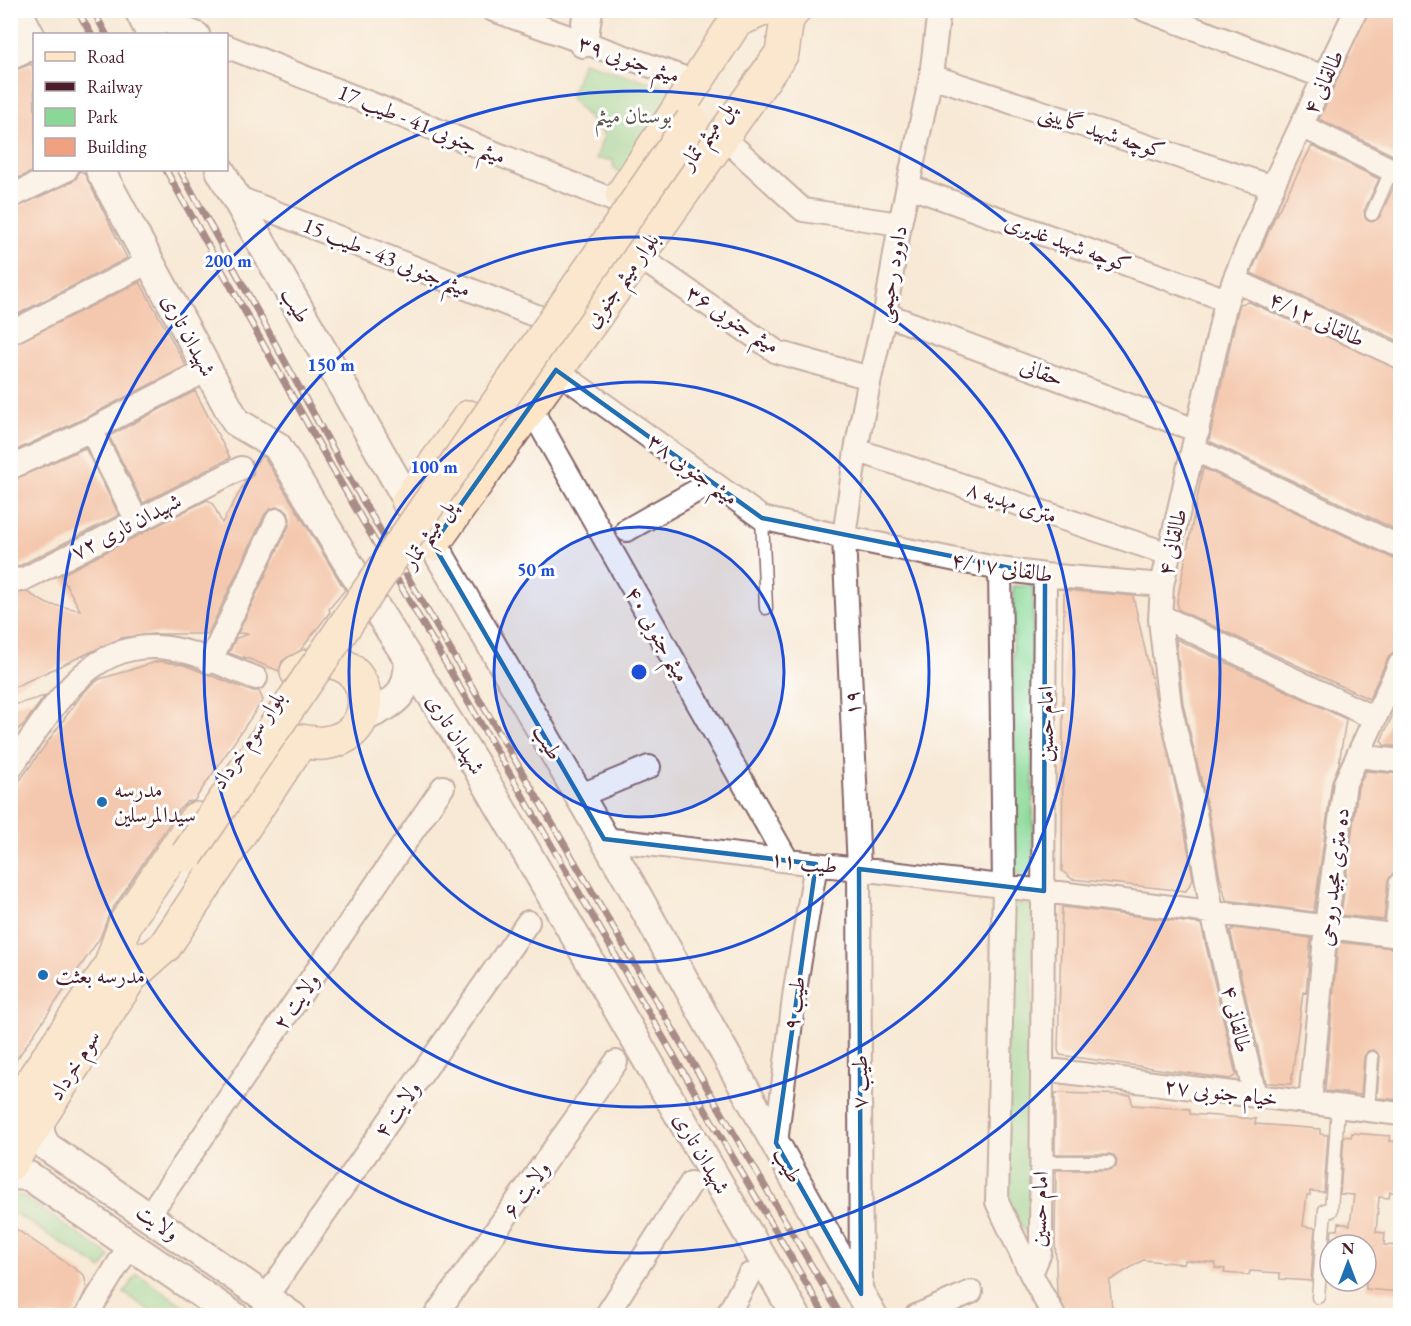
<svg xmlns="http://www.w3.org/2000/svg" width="1411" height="1326" font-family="'EB Garamond',Amiri,serif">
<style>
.green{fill:#8ad897;stroke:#6a7c61;stroke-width:1.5}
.building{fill:#f0a180}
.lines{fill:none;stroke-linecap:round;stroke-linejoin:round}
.service-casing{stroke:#876667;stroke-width:15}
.minor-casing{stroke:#876667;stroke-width:26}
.tertiary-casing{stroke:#876667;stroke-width:32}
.secondary-casing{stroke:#876667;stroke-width:36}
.service{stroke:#fff;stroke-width:12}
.minor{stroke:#fff;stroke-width:22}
.tertiary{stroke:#fff;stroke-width:28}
.secondary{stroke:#fde5c5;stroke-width:33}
.rail-casing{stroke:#4a1f2b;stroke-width:7}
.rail{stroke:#fff;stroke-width:4.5;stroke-dasharray:14;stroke-linecap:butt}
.secondary-bridge-casing{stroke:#876667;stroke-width:36;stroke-linecap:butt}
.secondary-bridge{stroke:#fde5c5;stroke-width:33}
.marked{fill:none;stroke:#1f6fb2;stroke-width:4.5;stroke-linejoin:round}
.ring{fill:none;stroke:#1d4ed8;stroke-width:3}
.poi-dot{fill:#1f6fb2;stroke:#fff;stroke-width:2}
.labels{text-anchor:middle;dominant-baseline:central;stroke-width:6;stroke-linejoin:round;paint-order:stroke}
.street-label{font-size:22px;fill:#4a1f2b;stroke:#fff}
.park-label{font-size:22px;fill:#5d564b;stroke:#fff}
.poi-label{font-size:22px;fill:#4a1f2b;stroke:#fff;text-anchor:start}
.centre{fill:#1d4ed8;stroke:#fff;stroke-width:3}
.ring-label{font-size:18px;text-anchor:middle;font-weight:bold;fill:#1d4ed8;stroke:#fff;stroke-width:6;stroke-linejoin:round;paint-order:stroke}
</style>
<rect width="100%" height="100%" fill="#fff"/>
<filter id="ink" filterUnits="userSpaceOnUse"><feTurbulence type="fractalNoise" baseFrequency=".0167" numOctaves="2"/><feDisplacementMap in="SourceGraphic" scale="12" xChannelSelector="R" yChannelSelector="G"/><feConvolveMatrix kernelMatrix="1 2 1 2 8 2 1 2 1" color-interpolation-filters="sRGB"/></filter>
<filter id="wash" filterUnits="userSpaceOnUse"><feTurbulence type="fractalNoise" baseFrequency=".008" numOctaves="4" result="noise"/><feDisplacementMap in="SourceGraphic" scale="24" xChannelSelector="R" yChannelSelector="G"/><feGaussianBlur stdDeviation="1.35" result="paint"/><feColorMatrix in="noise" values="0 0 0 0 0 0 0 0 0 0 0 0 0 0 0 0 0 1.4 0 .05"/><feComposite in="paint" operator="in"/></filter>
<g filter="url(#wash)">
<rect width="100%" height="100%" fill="#f7e9d6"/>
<!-- green -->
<path class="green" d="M583 62 679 91 627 176 614 169 613 160 596 159 604 135 570 98Z
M1013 586H1033V875L1014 874Z
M1009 904 1033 905 1029 1239 1005 1198Z
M10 1195 22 1196 110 1256 102 1269 11 1211Z
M137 1274 197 1315H157L124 1293Z"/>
<g id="blocks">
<!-- building -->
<path class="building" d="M1369 10H1401V159L1319 119Z
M31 64 34 70 36 170 10 182V72Z
M1312 146 1379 179 1364 211 1365 218 1368 221 1373 222 1379 218 1394 186 1401 187V342L1251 273 1275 217Z
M79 170 84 173 127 258 10 318V210L72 182 77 177Z
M140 282 186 366 85 418 10 453V346Z
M1249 302 1401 370V532L1209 441 1238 310 1240 304Z
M195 391 230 458 143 503 109 436Z
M85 448 119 515 19 566H10V481Z
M261 456 265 458 345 590 329 609 330 612 300 651 282 661 279 671 244 657 245 659 229 653 236 638 249 634 238 633 289 526 290 519 288 513 283 508 276 507 270 509 265 514 208 634H153L121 638 10 689V593L27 592 47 604 80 610 61 575 207 500 212 502 222 523 246 481 253 475 254 466Z
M1203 468 1394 559 1401 560V651L1393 653 1388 658 1369 699 1179 610 1177 602Z
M1064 590 1133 596 1182 815 1193 879 1186 891 1072 879 1062 871Z
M1176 639 1346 719 1339 764 1332 781 1314 912 1226 900 1219 873 1208 809 1183 704Z
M159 661 184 665 251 691H259L263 700 194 801 187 802 180 808 109 914 100 938 10 1069V794L80 697 89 687 100 679Z
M45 696 25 723 10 737V706Z
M1401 696V747L1384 745 1381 741Z
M1366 771 1401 774V874L1393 873 1388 880 1384 920 1341 915 1358 787Z
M1062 907 1201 924 1236 1075 1230 1079 1060 1055 1058 1050Z
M1233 928 1311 938 1306 993 1303 992 1291 1084 1266 1083 1230 930H1233Z
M1338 942 1401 949V1100L1377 1098 1380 1058 1377 1052 1373 1050 1368 1051 1364 1057 1361 1095 1325 1091Z
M1055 1093 1131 1095 1132 1105 1190 1109V1114L1256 1119 1255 1124 1320 1129V1134L1328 1135 1324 1192 1310 1191V1195H1307L1303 1226 1315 1228 1311 1281 1280 1279V1273L1250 1271 1249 1275 1224 1273 1225 1269 1215 1268 1216 1263 1185 1260 1184 1264 1143 1260 1109 1281 1113 1316H1067L1057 1292 1055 1236 1056 1170H1110L1116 1167 1117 1161 1114 1155 1109 1154H1055Z
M1352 1133 1390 1136 1389 1141 1399 1142 1401 1192H1390L1389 1198 1379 1197 1376 1232 1385 1233 1384 1245 1401 1246V1292L1366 1289V1245H1330L1332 1230H1338L1339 1223 1350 1225 1354 1195 1340 1194 1344 1136 1351 1137Z
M10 1225 84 1275 87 1288 73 1316H10Z"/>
</g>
</g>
<g filter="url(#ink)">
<use href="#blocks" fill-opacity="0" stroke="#876667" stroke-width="1.5"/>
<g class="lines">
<defs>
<path id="service" d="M1372 214 1392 169
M762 518 766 608
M1391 935 1396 881
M1368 1110 1372 1058
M1041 1162H1109
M1331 1211 1338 1106
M1318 1297 1325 1210"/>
<path id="minor" d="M493 10 696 82
M1145 10 1324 77
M140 11 198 34
M226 46 618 202
M10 59 34 47
M931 76 1273 187
M1302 126 1400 174
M722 136 803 210 900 224
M908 186 1227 300
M234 196 539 317
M10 197 66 170
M638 256 777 352 870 378
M1234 280 1400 357
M885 314 1198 431
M10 333 151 261
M556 370 762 518 844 537 1000 569 1045 575 1162 585
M530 407 787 860
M91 430 137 521
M1194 449 1400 547
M856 450 1169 554
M10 468 91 430 207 370
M627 530 712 482
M1000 569 1004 886 997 1202 1031 1274 1054 1316
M10 579 22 580 241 468
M1161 616 1374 718
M210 662 277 520
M1358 756 1400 761
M10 769C55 706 93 626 187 652 209 658 234 670 256 678
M579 796 649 767
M604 839 1044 891 1400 936
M1042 1069 1400 1114
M1255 1096 1212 912 1195 812 1170 706 1160 620 1162 585 1225 306 1234 280 1275 181 1356 10
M1310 1103 1326 926 1345 783 1400 664
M776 1143 795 990 816 864
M149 1215 443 787
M1031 1274 1040 1252 1041 1242 1045 575
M861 1294 859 869 844 537 856 450 870 378 885 314 900 224 931 76 939 10
M266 1297 528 922
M86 1316 130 1245
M435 1316 616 1062
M606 1316 691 1183
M727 1316 749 1275
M916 1316 971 1292"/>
<path id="tertiary" d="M17 10 34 43
M139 10 151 34
M583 43 588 10
M100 170 236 422 277 446 360 583 474 762 796 1316
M220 170 408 501 630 883 837 1254 873 1316
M362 718C393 703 408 698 409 661
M40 1119V1134L46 1146 292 1316
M10 1175 29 1176 234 1316"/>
<path id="secondary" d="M622 195 736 21 761 10
M408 501 469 417
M433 544 782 53 787 19 794 10
M111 964 125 924 196 819
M131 976 165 946 301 741C309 742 317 744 324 743 394 735 366 630 297 672
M10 1113 123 948
M10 1164 142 959"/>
</defs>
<!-- service casing -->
<use href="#service" class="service-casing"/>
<!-- minor casing -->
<use href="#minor" class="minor-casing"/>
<!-- tertiary casing -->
<use href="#tertiary" class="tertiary-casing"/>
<!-- secondary casing -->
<use href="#secondary" class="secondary-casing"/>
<!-- service -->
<use href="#service" class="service"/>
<!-- minor -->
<use href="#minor" class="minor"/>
<!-- tertiary -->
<use href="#tertiary" class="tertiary"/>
<!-- secondary -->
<use href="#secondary" class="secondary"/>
<defs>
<path id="rail" d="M77 10 91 34
M93 10 106 34
M166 170 331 466 825 1316
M180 170 339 460 841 1316"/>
</defs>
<!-- rail casing -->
<use href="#rail" class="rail-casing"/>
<!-- rail -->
<use href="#rail" class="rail"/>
<defs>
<path id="secondary-bridge" d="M187 855 692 121"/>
</defs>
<!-- secondary-bridge casing -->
<use href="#secondary-bridge" class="secondary-bridge-casing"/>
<!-- secondary-bridge -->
<use href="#secondary-bridge" class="secondary-bridge"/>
</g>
</g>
<!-- marked area -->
<path d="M0 0H1411V1326H0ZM556 370 762 518 1045 575 1044 891 859 869 861 1294 776 1143 816 864 604 839 433 544Z" fill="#f7e9d6" fill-opacity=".55" fill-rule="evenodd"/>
<path class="marked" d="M556 370 762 518 1045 575 1044 891 859 869 861 1294 776 1143 816 864 604 839 433 544Z"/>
<!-- distance rings -->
<circle cx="639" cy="672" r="145" fill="#1d4ed8" fill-opacity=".12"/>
<g class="ring">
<circle cx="639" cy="672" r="145"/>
<circle cx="639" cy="672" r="290"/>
<circle cx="639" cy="672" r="435"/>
<circle cx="639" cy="672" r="581"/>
</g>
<!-- markers -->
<g class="poi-dot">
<circle cx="102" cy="802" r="6"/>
<circle cx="43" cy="975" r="6"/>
</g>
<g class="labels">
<!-- street labels -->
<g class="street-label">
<text transform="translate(629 59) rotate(19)">میثم جنوبی ۳۹</text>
<text transform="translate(1323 82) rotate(-65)">طالقانی ۴</text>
<text transform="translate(422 124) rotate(22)">میثم جنوبی 41 - طیب 17</text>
<text transform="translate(1102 131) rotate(18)">کوچه شهید گایینی</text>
<text transform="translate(706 135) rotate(-55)">پل میثم تمار</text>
<text transform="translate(1068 243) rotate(20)">کوچه شهید غدیری</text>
<text transform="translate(387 257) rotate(22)">میثم جنوبی 43 - طیب 15</text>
<text transform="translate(891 274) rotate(-80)">داوود رحیمی</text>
<text transform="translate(621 280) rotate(-54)">بلوار میثم جنوبی</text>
<text transform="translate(296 305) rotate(60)">طیب</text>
<text transform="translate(733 319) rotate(33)">میثم جنوبی ۳۶</text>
<text transform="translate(1317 319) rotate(25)">طالقانی ۴/۱۲</text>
<text transform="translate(189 335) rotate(62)">شهیدان تاری</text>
<text transform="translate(1042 372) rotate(21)">حقانی</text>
<text transform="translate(693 469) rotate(36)">میثم جنوبی ۳۸</text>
<text transform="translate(1012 502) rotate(18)">۸ متری مهدیه</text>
<text transform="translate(126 526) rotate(-27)">شهیدان تاری ۷۲</text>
<text transform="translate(428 534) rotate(-56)">پل میثم تمار</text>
<text transform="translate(1172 542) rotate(-77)">طالقانی ۴</text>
<text transform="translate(1002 567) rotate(9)">طالقانی ۴/۱۷</text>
<text transform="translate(658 634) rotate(60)">میثم جنوبی ۴۰</text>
<text transform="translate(852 703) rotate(-93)">۱۹</text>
<text transform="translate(1045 724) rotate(-90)">امام حسین</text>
<text transform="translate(456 734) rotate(58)">شهیدان تاری</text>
<text transform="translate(248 740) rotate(-56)">بلوار سوم خرداد</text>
<text transform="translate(548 742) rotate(60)">طیب</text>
<text transform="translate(804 862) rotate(7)">طیب ۱۱</text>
<text transform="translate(1333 877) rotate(-83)">ده متری مجید روحی</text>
<text transform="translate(296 1001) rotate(-55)">ولایت ۲</text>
<text transform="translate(794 1003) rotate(-82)">طیب ۹</text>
<text transform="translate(1237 1019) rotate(77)">طالقانی ۴</text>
<text transform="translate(74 1065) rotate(-58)">سوم خرداد</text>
<text transform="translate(859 1082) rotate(-90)">طیب ۷</text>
<text transform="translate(1221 1092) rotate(7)">خیام جنوبی ۲۷</text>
<text transform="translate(397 1109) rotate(-55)">ولایت ۴</text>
<text transform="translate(702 1153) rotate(60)">شهیدان تاری</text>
<text transform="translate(788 1165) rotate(61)">طیب</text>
<text transform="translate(526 1189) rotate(-54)">ولایت ۶</text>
<text transform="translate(1039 1209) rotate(-88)">امام حسین</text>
<text transform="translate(158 1222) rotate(35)">ولایت</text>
</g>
<!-- park labels -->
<g class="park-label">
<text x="633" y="115">بوستان میثم</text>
</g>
<!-- poi labels -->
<g class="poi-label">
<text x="114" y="789">مدرسه<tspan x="114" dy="25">سیدالمرسلین</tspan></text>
<text x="55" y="975">مدرسه بعثت</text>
</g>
</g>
<circle cx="639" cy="672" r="9" class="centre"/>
<g class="ring-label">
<text x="228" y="267">200 m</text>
<text x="331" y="371">150 m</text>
<text x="434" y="473">100 m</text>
<text x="536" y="576">50 m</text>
</g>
<!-- margin -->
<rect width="1411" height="1326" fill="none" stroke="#fff" stroke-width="36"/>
<!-- legend -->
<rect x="33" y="33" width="195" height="138" fill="#ffffff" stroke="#b7a5aa" stroke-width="1.5"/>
<rect x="45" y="52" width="30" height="9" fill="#fde5c5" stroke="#b7a5aa" stroke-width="1.5"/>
<text x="87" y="63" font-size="18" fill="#4a1f2b">Road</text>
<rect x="45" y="82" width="30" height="9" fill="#4a1f2b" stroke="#b7a5aa" stroke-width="1.5"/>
<text x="87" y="93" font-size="18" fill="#4a1f2b">Railway</text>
<rect x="45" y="108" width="30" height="18" fill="#8ad897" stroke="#b7a5aa" stroke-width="1.5"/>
<text x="87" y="123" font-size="18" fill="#4a1f2b">Park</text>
<rect x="45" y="138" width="30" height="18" fill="#f0a180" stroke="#b7a5aa" stroke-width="1.5"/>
<text x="87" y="153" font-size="18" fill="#4a1f2b">Building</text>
<!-- north arrow -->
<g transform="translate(1348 1263)"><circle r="28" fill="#ffffff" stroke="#b7a5aa" stroke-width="1.5"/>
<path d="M0-4.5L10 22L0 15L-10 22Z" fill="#1f6fb2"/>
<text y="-9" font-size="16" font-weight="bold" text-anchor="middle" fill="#4a1f2b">N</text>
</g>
</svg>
